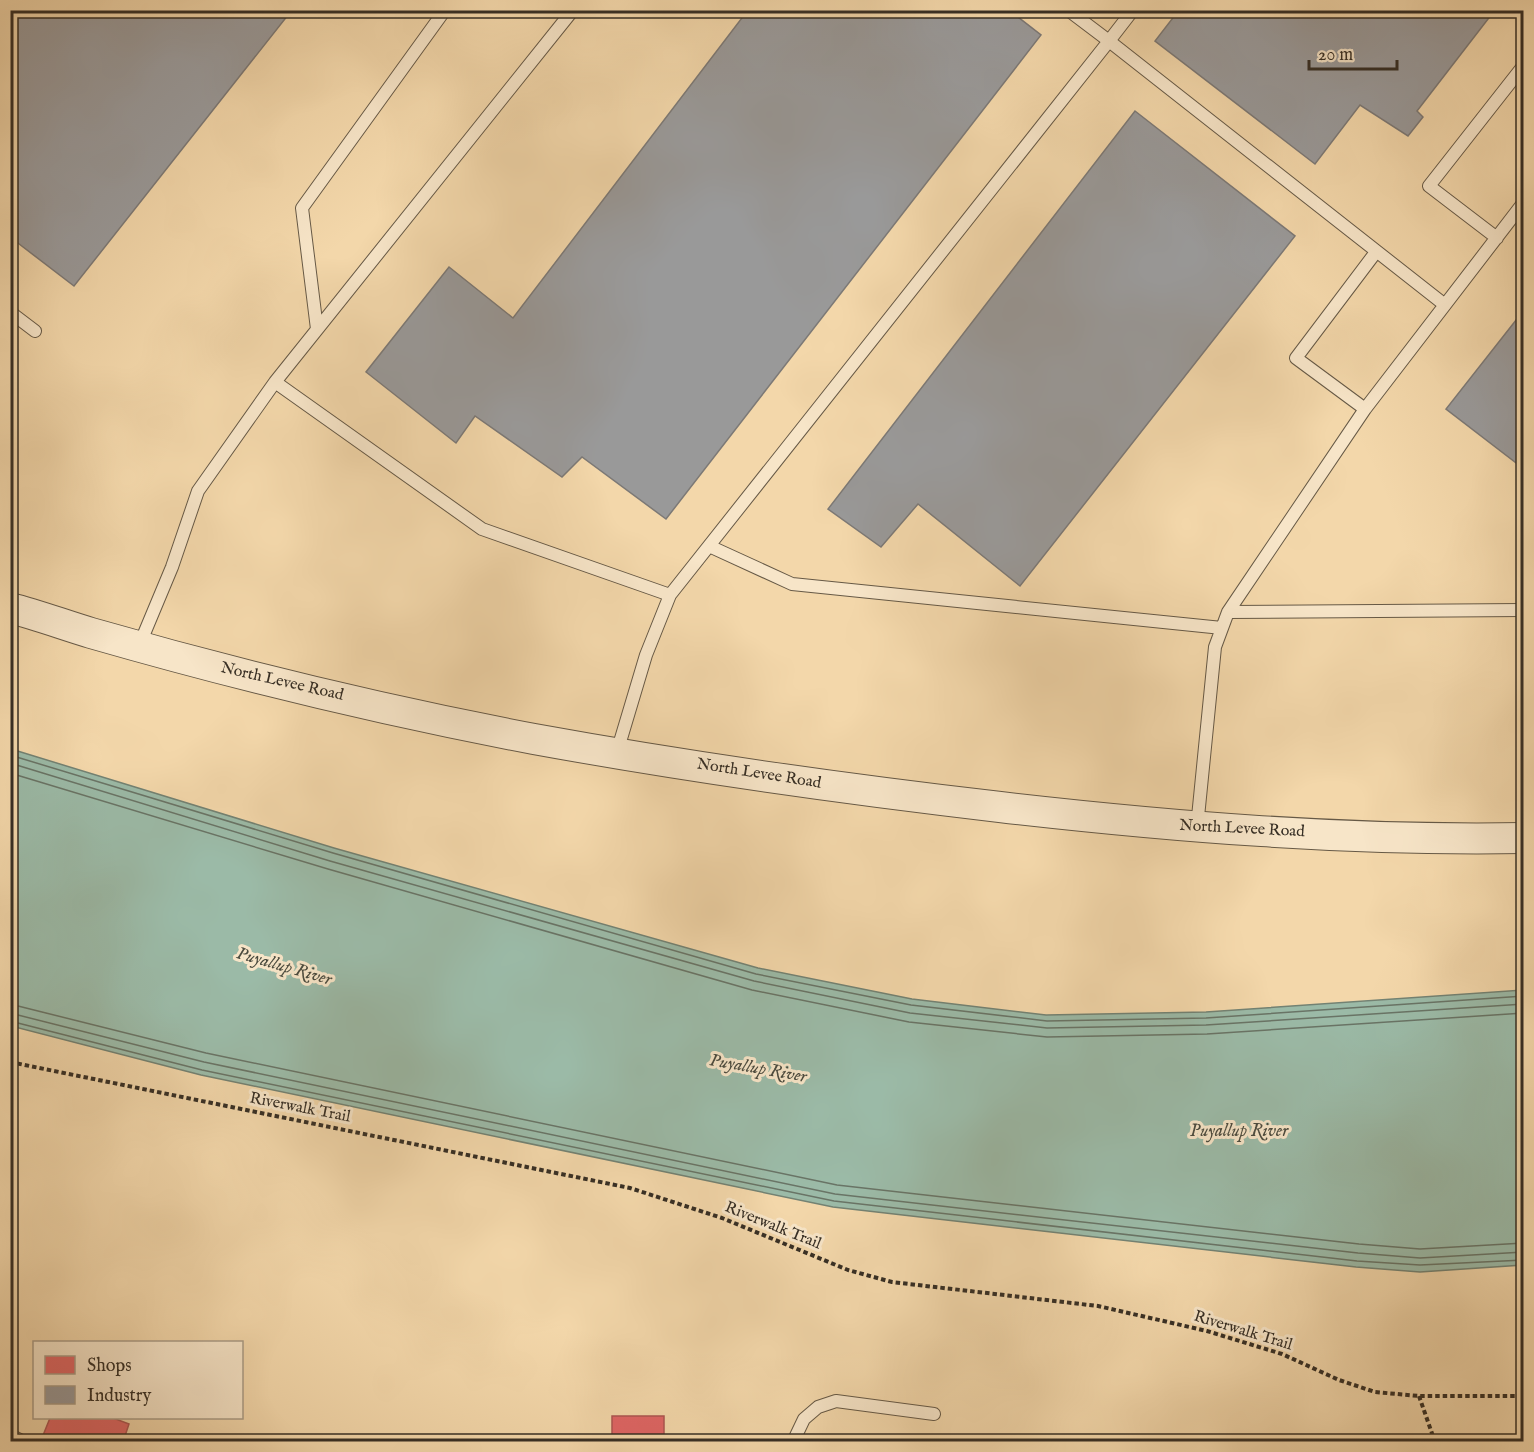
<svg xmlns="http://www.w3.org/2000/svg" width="1534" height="1452" font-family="'IM FELL English',serif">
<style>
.water{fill:#9bbaa7;stroke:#738273;stroke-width:1.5}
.shops{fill:#e06666;stroke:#ad5652;stroke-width:1.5}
.industry{fill:#999;stroke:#7c7976;stroke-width:1.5}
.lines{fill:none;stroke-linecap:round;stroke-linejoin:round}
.shore{stroke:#697466;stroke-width:1.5}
.service-casing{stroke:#665946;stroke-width:14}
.tertiary-casing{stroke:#665946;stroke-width:32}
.path{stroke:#372f25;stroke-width:4;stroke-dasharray:4.5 3;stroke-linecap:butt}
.service{stroke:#f7e5c8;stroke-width:12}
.tertiary{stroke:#f7e5c8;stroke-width:30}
.labels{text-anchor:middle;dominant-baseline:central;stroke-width:6;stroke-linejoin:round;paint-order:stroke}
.street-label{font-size:16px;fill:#372f25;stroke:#f7e5c8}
.water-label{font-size:18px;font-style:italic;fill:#4b4b3f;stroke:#f7e5c8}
</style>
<rect width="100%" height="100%" fill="#f3d7aa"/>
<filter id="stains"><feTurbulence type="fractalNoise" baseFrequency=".00333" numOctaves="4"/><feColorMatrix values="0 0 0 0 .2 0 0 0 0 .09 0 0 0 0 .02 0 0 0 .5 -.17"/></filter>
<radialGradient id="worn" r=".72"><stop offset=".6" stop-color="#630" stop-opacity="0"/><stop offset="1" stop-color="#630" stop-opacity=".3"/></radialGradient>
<!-- water -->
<path class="water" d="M11 749 334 848 758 968 912 999 1046 1015 1206 1012 1523 990V1265L1420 1272 1356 1267 833 1207 201 1075 11 1026Z"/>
<!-- shops -->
<path class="shops" d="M612 1416H664V1442H612Z
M50 1418H113L129 1424 123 1442H50L42 1438Z"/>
<!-- industry -->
<path class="industry" d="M10 10H292L74 286 10 237Z
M748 10H1009L1041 35 666 519 582 457 562 477 475 416 456 443 366 372 449 267 513 318Z
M1179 10H1495L1417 111 1423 117 1408 136 1360 105 1315 164 1155 41Z
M1135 111 1295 236 1020 586 918 504 881 547 828 509Z
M1524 310V469L1446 409Z"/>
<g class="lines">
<!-- shore -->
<path class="shore" d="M10 755 333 853 756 974 911 1005 1047 1021 1206 1018 1524 996
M10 763 330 861 754 981 910 1013 1047 1028 1206 1025 1524 1004
M10 773 328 869 752 990 909 1022 1047 1037 1207 1034 1524 1013
M10 1004 206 1053 837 1185 1359 1244 1420 1249 1524 1243
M10 1013 204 1062 835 1194 1358 1253 1420 1258 1524 1252
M10 1021 202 1070 834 1201 1357 1261 1420 1265 1524 1260"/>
<defs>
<path id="service" d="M1068 10 1109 41 1133 10
M1497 238 1429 186 1524 65
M10 312 35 331
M317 329 302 208 445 10
M275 382 482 529 670 595
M1365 409 1296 358 1376 252
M709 546 792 584 1222 628
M1228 612 1524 610
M139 646 172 567 198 491 275 382 573 10
M617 752 646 655 670 595 1109 41 1445 305
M1197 827 1215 647 1228 612 1365 409 1524 202
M10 1435 24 1442
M793 1442 804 1419 818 1407 836 1401 934 1414"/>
<path id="tertiary" d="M10 608C38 615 64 625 91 633 237 675 386 711 534 739 688 767 845 789 1000 807 1174 827 1349 841 1524 838"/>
</defs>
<!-- service casing -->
<use href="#service" class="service-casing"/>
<!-- tertiary casing -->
<use href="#tertiary" class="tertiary-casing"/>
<!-- path -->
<path class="path" d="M10 1062 630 1188 722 1218 848 1270 892 1282 1098 1306 1207 1331 1282 1354 1339 1380 1375 1392 1419 1396H1524
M1419 1396 1435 1442"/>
<!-- service -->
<use href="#service" class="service"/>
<!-- tertiary -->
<use href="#tertiary" class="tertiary"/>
</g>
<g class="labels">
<!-- street labels -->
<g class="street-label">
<text transform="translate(282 682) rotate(13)">North Levee Road</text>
<text transform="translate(759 774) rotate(9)">North Levee Road</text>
<text transform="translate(1242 829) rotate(3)">North Levee Road</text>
<text transform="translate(300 1108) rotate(11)">Riverwalk Trail</text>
<text transform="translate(773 1226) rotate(22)">Riverwalk Trail</text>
<text transform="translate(1243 1331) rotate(17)">Riverwalk Trail</text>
</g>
<!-- water labels -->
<g class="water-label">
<text transform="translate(284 967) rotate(16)">Puyallup River</text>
<text transform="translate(758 1069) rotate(10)">Puyallup River</text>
<text x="1239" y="1131">Puyallup River</text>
</g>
</g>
<!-- margin -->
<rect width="1534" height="1452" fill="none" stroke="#f3d7aa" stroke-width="36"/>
<rect x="12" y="12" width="1510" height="1428" fill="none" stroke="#372f25" stroke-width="3"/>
<rect x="18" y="18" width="1498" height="1416" fill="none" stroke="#372f25" stroke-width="1.5"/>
<!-- legend -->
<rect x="33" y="1341" width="210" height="78" fill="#f7e5c8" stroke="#aa9c87" stroke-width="1.5"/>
<rect x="45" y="1356" width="30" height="18" fill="#e06666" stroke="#aa9c87" stroke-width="1.5"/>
<text x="87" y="1371" font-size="18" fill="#372f25">Shops</text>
<rect x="45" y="1386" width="30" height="18" fill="#999999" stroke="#aa9c87" stroke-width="1.5"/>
<text x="87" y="1401" font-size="18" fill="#372f25">Industry</text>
<!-- scale -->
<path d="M1309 60v9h88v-9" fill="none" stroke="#372f25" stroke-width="3"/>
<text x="1318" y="60" font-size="18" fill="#372f25" stroke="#f7e5c8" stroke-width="4.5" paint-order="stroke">20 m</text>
<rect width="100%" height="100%" filter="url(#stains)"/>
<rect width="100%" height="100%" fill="url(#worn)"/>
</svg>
